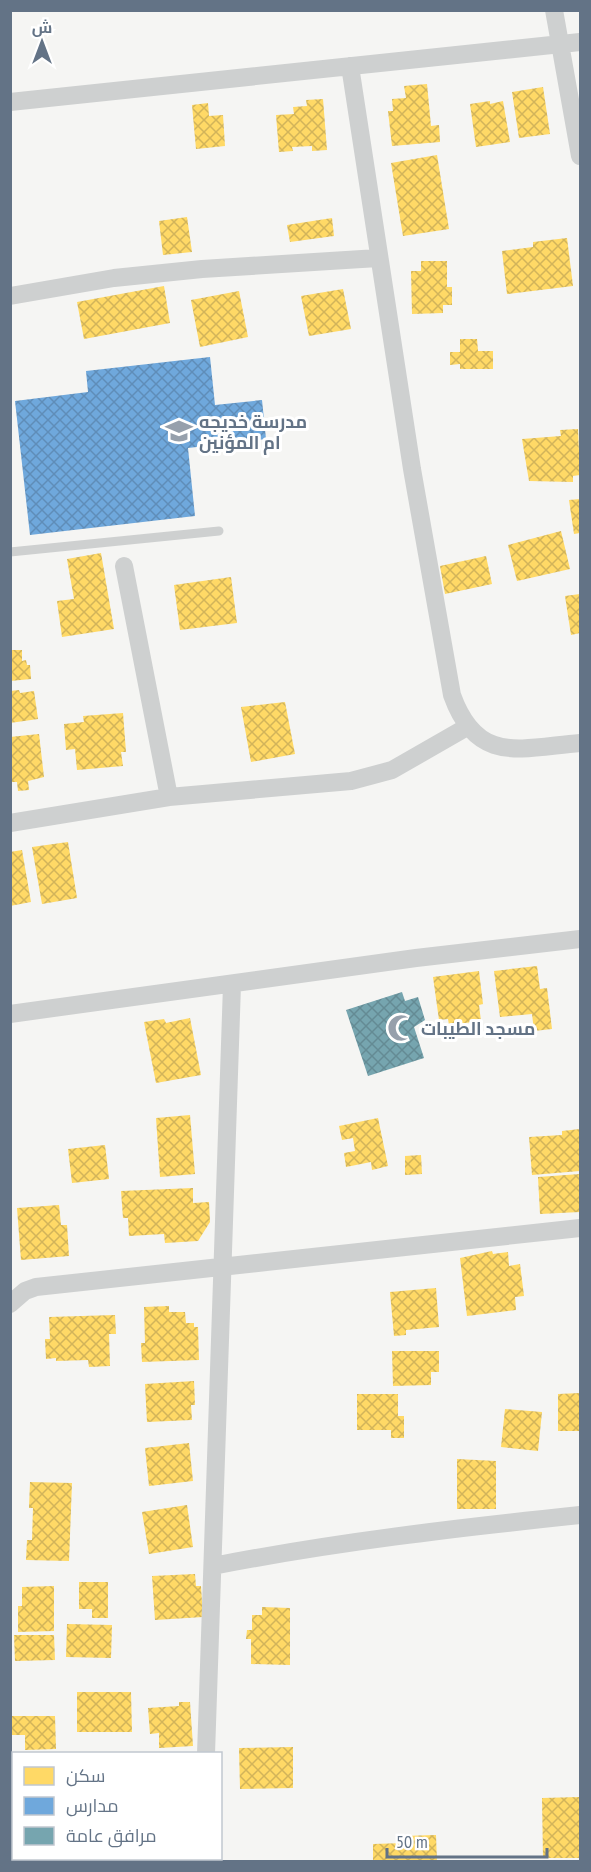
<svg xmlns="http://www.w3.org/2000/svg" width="591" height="1872" font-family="'PT Sans Narrow',Cairo,sans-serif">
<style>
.homes{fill:url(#homes-cross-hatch)}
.schools{fill:url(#schools-cross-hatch)}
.public{fill:url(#public-cross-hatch)}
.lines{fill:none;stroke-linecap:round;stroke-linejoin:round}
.service{stroke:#ced0d0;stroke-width:9}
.minor{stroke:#ced0d0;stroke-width:18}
.labels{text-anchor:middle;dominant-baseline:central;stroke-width:6;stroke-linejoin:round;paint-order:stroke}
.poi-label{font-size:18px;font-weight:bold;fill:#637386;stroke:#fff;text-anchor:start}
</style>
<defs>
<pattern id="homes-cross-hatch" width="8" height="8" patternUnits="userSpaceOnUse" patternTransform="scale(1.5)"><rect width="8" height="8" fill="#ffd966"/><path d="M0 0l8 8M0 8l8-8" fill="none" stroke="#d2b45a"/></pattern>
<pattern id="schools-cross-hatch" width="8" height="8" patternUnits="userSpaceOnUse" patternTransform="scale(1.5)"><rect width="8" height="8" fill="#6fa8dc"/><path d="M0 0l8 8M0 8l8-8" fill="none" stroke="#5f8db8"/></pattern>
<pattern id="public-cross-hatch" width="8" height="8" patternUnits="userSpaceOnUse" patternTransform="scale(1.5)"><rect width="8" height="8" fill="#76a5af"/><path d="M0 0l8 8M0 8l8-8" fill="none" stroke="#648b94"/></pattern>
</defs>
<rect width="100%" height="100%" fill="#f5f5f3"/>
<!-- homes -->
<path class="homes" d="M427 84 431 126 439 125 440 142 392 146 388 111H393L392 99 406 98 404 86Z
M543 87 550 134 519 138 512 92Z
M323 99 327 150 312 151V146L292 147 293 151 279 152 276 115 294 114 293 107 307 106 306 100Z
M490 101V104L503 101 510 142 476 147 470 104Z
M208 103 209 116 223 115 225 146 196 149 192 105Z
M437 155 449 229 403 236 391 163Z
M187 217 192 252 163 255 159 221Z
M332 218 334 236 290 242 287 225Z
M567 238 573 286 507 294 502 251 533 247V242Z
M421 261H447V287H452V305H443V313L412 314 411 271H421Z
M164 286 170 323 84 339 77 302Z
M343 289 351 329 309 336 301 296Z
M239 291 248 337 200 347 191 300Z
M460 339H477L478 351H493V369H460V364L450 365V352H460Z
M578 429 580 475 573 476V482L529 481 522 439 561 436 560 430Z
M580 499V533L574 534 569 500Z
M561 531 570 569 517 581 508 545Z
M101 553 114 629 62 637 57 601 74 599 67 559Z
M486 556 492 584 445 594 440 566Z
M231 577 237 623 180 630 174 585Z
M580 594V633L571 635 565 596Z
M10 650H22V661L26 660 27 665H30L31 679 10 681Z
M19 690 20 693 34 691 38 719 10 723V691Z
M285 702 295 754 251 762 241 707Z
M123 713 126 752H121L123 766 77 770 75 749 66 750 64 724 84 722 83 716Z
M39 734 44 777 28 781 29 790 18 791 17 782H10V737Z
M68 842 77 898 42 904 32 847Z
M22 850 31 902 10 906V852Z
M537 966 540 989 547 988 552 1029 534 1031 532 1014 500 1017 494 971Z
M479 971 483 1004 479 1005 481 1021 449 1025 448 1019 439 1020 433 977Z
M190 1018 201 1075 156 1083 144 1022 164 1019 166 1023Z
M190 1115 195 1174 160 1177 156 1118Z
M378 1118 388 1166 372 1170 371 1162 346 1167 344 1153 355 1151 353 1138 342 1140 339 1126Z
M580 1129V1171L532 1175 529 1137 562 1135V1131Z
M105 1145 109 1179 72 1183 68 1149Z
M421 1155 422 1174 405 1175V1156Z
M580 1174V1212L540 1214 538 1177Z
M193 1188V1203L209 1202 210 1222 198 1241 165 1243 164 1234 129 1236 128 1218H123L121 1191Z
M59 1205 61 1225H67L69 1256 21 1260 17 1208Z
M492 1251 493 1254 508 1252 509 1266 520 1264 524 1296 515 1297 516 1310 467 1316 460 1258Z
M436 1288 439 1327 406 1330V1335L394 1336 390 1292Z
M169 1306V1312H185L186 1323H194V1327H198L199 1360 142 1362 141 1343H145L144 1307Z
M115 1315 116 1334H109L110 1366 89 1367 88 1360 56 1361V1358L46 1359 45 1339H50L49 1317Z
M392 1351H439V1372H431V1385L393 1386Z
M194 1381 195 1405H191L192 1420 147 1422 145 1384Z
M580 1393V1431H558V1394Z
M357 1394H398V1416H404V1438H391V1430H357Z
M505 1409 542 1412 538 1451 501 1447Z
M189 1443 193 1481 149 1486 145 1448Z
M457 1459 496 1461V1509H457Z
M30 1482 72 1483 69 1561 26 1560 27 1540H32L33 1508H29Z
M187 1505 193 1547 149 1554 142 1512Z
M195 1574 196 1586H201L203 1617 155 1620 152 1576Z
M79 1582H108V1618H92V1609H79Z
M54 1586V1631L18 1632V1606H22V1587Z
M262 1607 290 1608V1665L251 1664V1639H246L247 1630H252V1615H262Z
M67 1624 112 1625 111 1658 66 1657Z
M14 1635H54L55 1660 15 1661Z
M77 1692H131L132 1732H77Z
M179 1702H190L193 1746 159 1748V1733L150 1734 148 1708 179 1706Z
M12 1716H55L56 1749 25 1750V1735H12Z
M293 1747V1788L240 1789 239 1748Z
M579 1797 580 1858H543L542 1798Z
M436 1835 437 1862H373V1844L404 1843 403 1836Z"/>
<!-- schools -->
<path class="schools" d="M210 357 215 405 262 400 266 439 188 448 195 516 30 535 15 401 88 392 86 371Z"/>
<!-- public -->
<path class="public" d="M402 992 405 1001 418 997 425 1020 414 1027 424 1058 368 1076 346 1010Z"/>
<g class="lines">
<!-- service -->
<path class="service" d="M10 552 219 531"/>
<!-- minor -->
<path class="minor" d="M554 10 580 156
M350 66 412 469 452 695C477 765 520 748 580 743
M10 102 580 42
M10 296 114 278 202 269 378 258
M124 566 169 797
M10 823 169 797 351 781 392 770 467 727
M10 1014 416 958 580 939
M10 1304 25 1291 36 1287 580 1228
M213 1566C335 1542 457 1528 580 1515
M206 1754 232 985
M201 1862V1858"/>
</g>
<!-- icons -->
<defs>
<symbol id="school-bare" viewBox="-9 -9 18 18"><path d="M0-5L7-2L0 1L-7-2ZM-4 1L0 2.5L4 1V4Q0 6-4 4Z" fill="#96a0ac" stroke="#fff" stroke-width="2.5" paint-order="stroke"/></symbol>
<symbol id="mosque-bare" viewBox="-9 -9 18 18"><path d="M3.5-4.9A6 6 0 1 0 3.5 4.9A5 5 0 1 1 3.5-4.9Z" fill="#96a0ac" stroke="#fff" stroke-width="2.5" paint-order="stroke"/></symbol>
</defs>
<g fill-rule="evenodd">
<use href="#school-bare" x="160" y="412" width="38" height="38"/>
<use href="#mosque-bare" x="382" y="1009" width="38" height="38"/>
</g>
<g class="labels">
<!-- poi labels -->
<g class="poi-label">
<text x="199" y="421">مدرسة خديجه<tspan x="199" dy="21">ام المؤنين</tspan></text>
<text x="421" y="1028">مسجد الطيبات</text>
</g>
</g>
<!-- border -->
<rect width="591" height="1872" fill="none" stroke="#637386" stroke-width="24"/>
<!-- legend -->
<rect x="12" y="1752" width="210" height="108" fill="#ffffff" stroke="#c1c7cf" stroke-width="1.5"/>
<rect x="24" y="1767" width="30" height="18" fill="#ffd966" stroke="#c1c7cf" stroke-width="1.5"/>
<text x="66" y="1782" font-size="18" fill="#637386">سكن</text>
<rect x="24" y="1797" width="30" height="18" fill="#6fa8dc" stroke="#c1c7cf" stroke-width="1.5"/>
<text x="66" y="1812" font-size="18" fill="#637386">مدارس</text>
<rect x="24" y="1827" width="30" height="18" fill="#76a5af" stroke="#c1c7cf" stroke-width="1.5"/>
<text x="66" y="1842" font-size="18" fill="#637386">مرافق عامة</text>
<!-- north arrow -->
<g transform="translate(42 42)" stroke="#ffffff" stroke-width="4.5" paint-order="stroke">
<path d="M0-4.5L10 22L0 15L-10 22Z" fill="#637386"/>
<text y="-9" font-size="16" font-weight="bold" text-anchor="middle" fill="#637386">ش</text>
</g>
<!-- scale -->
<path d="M387 1848v9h160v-9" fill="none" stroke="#637386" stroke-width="3"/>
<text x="396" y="1848" font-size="18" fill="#637386" stroke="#ffffff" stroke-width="4.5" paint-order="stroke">50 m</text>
</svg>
